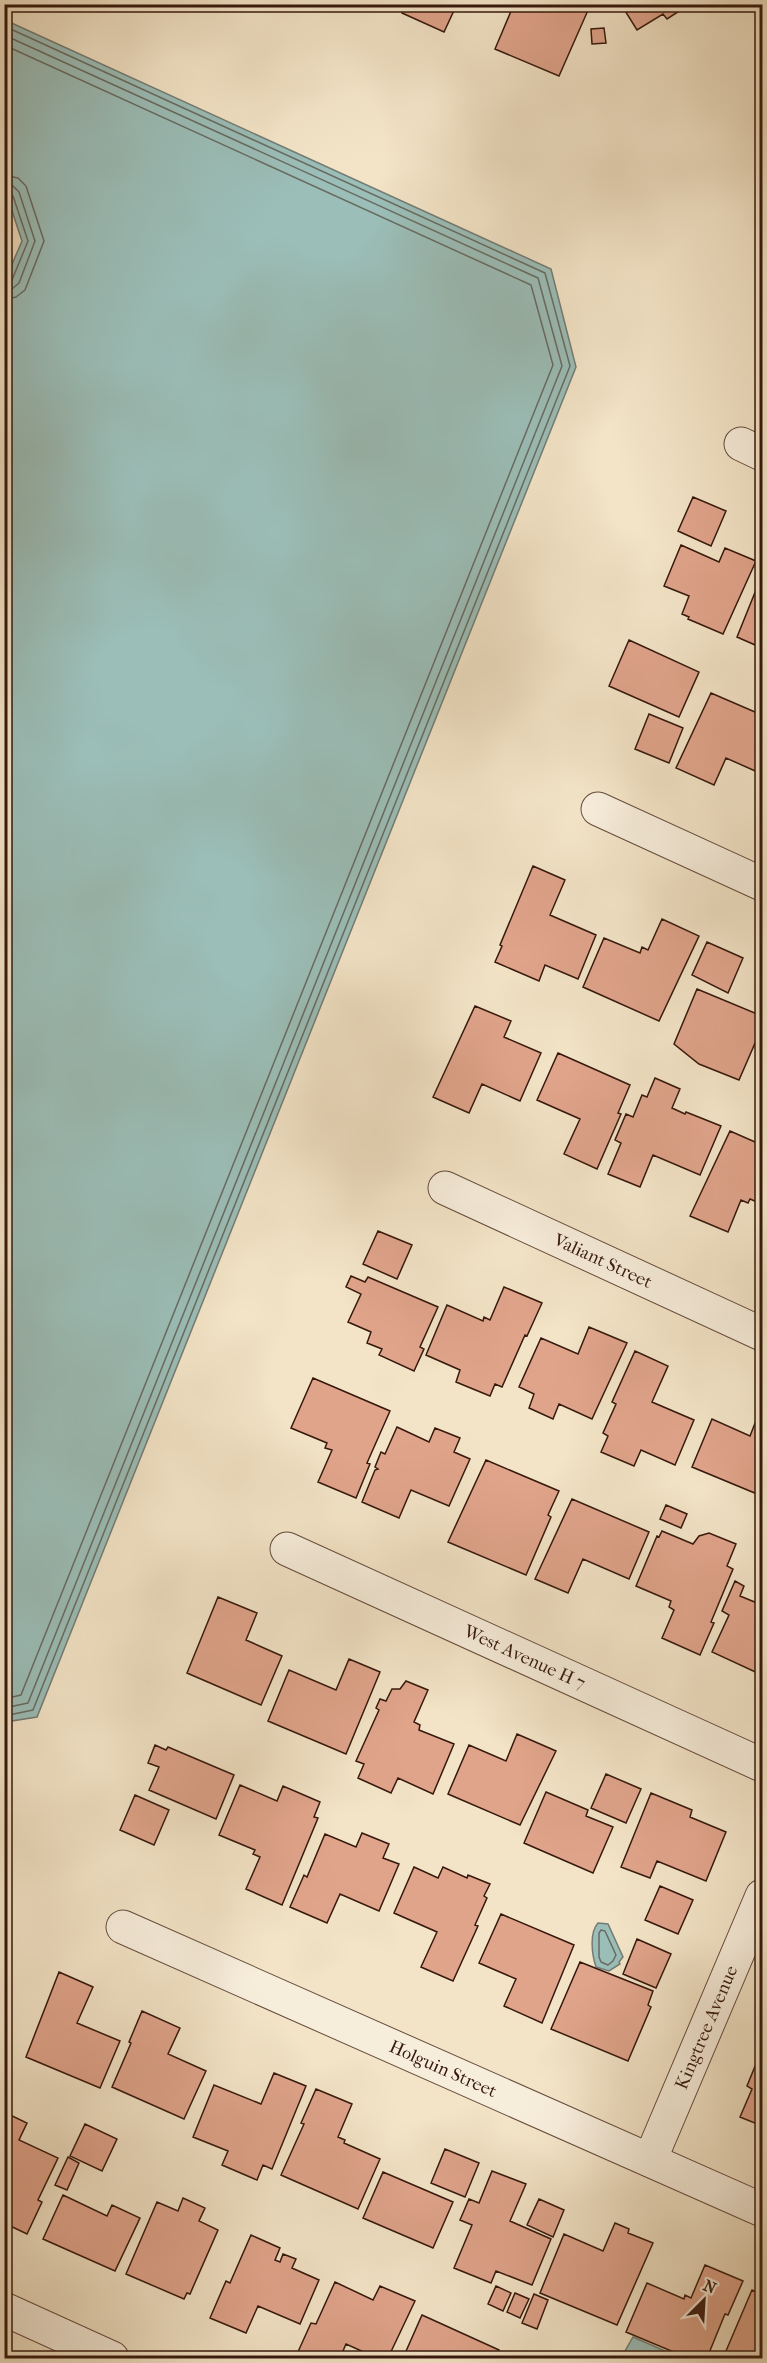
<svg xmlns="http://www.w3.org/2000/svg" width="767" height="2363" font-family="'IM FELL French Canon',serif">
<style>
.water{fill:#9bbeb8;stroke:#737c74;stroke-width:1.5}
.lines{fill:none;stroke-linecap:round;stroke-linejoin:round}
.shore{stroke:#686b62;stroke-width:1.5}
.building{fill:#e0a48b;stroke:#36180d;stroke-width:1.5}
.minor-casing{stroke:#654b3c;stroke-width:35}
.minor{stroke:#f7eddb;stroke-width:33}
.labels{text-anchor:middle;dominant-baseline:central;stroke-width:4.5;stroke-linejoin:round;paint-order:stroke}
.street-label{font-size:18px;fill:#36180d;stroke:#f7eddb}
</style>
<rect width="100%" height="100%" fill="#f3e4c7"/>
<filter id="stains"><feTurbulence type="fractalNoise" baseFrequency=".00333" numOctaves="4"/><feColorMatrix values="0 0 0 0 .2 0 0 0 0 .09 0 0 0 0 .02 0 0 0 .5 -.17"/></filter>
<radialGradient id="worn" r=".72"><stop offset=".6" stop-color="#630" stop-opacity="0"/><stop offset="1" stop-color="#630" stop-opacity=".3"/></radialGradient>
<!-- water -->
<path class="water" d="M5 20 551 269 576 367 37 1717 5 1722 4 283 22 241 5 190Z
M598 1923 608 1924 623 1957 619 1962 620 1964 609 1971 596 1967C592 1955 589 1933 598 1923Z
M633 2337 681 2358H621Z"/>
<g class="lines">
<!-- shore -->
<path class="shore" d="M4 26 545 273 570 366 33 1710 4 1716
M4 35 538 278 562 366 28 1703 4 1708
M4 45 531 285 553 365 21 1695 4 1699
M4 175 18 178 26 186 44 241 25 290 16 297 4 300
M4 184 13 186 19 192 35 241 19 283 12 289 4 291
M4 192 13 196 28 241 12 280 4 283
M601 1930 605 1931 616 1955 613 1961 608 1965 601 1962 599 1957V1933Z"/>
</g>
<!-- building -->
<path class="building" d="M405 4H457L444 32 402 13Z
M514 4H580L589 8 559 76 495 49Z
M690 4 667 19 663 14 637 30 622 6Z
M604 28 606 43 592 44 591 29Z
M693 497 726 511 711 546 678 531Z
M681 545 719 562 725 548 756 561 723 634 688 619 689 617 682 614 689 596 664 586Z
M762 575V648L737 637Z
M629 640 699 672 679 717 609 686Z
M711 693 762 715V774L726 758 714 785 676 768Z
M649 714 683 728 669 763 635 749Z
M533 866 565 880 550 915 596 935 578 979 545 965 539 981 495 962 502 946 500 945Z
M662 919 699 936 659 1021 583 987 604 938 640 953 642 947 648 950Z
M707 942 743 958 728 993 692 975Z
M697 989 762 1016V1027L739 1080 699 1064 674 1044Z
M475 1006 511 1021 504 1037 541 1053 520 1101 482 1084 469 1113 433 1097Z
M762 1050V1066L757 1064Z
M558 1053 630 1085 618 1113 621 1114 597 1169 564 1154 580 1119 537 1100Z
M655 1078 680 1089 672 1108 685 1114 686 1112 721 1126 700 1175 653 1155 640 1187 608 1174 621 1143 615 1140 626 1114 633 1117 642 1095 647 1097Z
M730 1131 762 1145V1204L750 1199 748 1203 741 1200 728 1232 690 1216Z
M378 1231 412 1245 397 1279 363 1264Z
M351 1276 365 1282 368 1277 438 1307 420 1347 424 1349 414 1371 379 1355 382 1349 367 1343 371 1332 348 1322 361 1294 346 1287Z
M504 1287 542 1303 527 1336 525 1335 502 1387 495 1384 490 1396 456 1382 460 1370 426 1355 447 1305 483 1321 484 1317 490 1320Z
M589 1327 627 1343 592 1419 559 1404 553 1419 529 1408 534 1394 519 1387 541 1338 578 1354Z
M635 1351 668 1366 652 1402 694 1420 675 1465 641 1450 634 1466 601 1452 608 1436 603 1433 616 1404 612 1402Z
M313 1378 390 1411 367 1463 370 1464 356 1498 318 1482 332 1450 325 1448 327 1443 291 1428Z
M761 1408 762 1496 692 1467 712 1419 750 1436Z
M397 1427 429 1442 435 1428 460 1438 454 1452 470 1459 449 1506 411 1490 399 1518 362 1502 375 1470 378 1469 375 1467 381 1452 385 1454Z
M486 1460 559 1491 548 1515 551 1517 526 1575 448 1542Z
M572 1499 649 1532 629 1579 583 1559 568 1593 535 1579Z
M666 1505 687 1514 681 1528 660 1519Z
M662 1531 693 1544 699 1536 709 1533 736 1544 727 1566 733 1569 711 1622 714 1623 700 1655 662 1638 674 1610 669 1607 671 1601 636 1586 657 1536 659 1537Z
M735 1581 744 1586 740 1596 762 1605 756 1621 762 1624V1675L712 1652 729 1615 722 1611Z
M218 1597 257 1613 246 1640 282 1656 261 1705 187 1673Z
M349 1659 380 1672 346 1754 268 1721 289 1670 336 1690Z
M406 1681 428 1690 414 1722 420 1725 419 1730 454 1744 433 1794 398 1778 391 1793 358 1778 364 1764 356 1761 379 1710 376 1708 380 1699 386 1701 392 1689H400Z
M517 1734 556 1751 520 1825 448 1794 469 1745 506 1761Z
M155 1745 166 1750 168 1747 234 1775 216 1819 149 1790 159 1767 148 1763Z
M606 1774 641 1789 626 1823 591 1808Z
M240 1785 277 1801 283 1786 320 1802 314 1817 318 1818 282 1905 246 1889 260 1857 253 1854 255 1850 219 1835Z
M546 1792 588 1810 586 1816 613 1827 593 1873 524 1843Z
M651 1793 692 1810 690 1817 726 1832 706 1881 657 1861 650 1878 621 1867Z
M135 1795 169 1810 154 1845 120 1830Z
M362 1833 389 1844 383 1858 399 1864 379 1911 340 1894 327 1923 290 1907 304 1875 307 1877 325 1834 356 1847Z
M414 1867 438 1878 443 1867 467 1878 468 1875 490 1884 484 1896 487 1898 475 1925 478 1926 453 1981 421 1967 437 1932 394 1913Z
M660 1886 693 1900 678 1934 645 1920Z
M501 1914 574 1945 542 2023 504 2006 516 1979 479 1963Z
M637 1939 671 1954 656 1988 623 1974Z
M580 1962 653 1991 648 2005 651 2007 628 2061 551 2029Z
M59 1972 93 1987 77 2023 120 2041 100 2088 26 2057Z
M142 2011 180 2028 168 2054 206 2071 184 2119 112 2087 131 2043 129 2042Z
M762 2049V2126L740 2117 752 2089 747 2086Z
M274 2073 306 2086 272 2169 263 2165 257 2180 222 2165 228 2151 193 2137 214 2085 261 2104Z
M316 2089 352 2104 338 2137 345 2140 344 2143 380 2159 358 2209 281 2175 304 2124 301 2123Z
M4 2112 27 2123 19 2140 58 2158 38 2200 42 2202 27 2234 4 2223Z
M85 2124 117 2139 102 2171 70 2156Z
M445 2149 479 2163 465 2197 431 2183Z
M68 2157 79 2163 67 2190 55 2185Z
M492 2171 526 2184 510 2221 551 2239 532 2285 496 2271 491 2283 454 2268 472 2225 460 2220 469 2199 479 2203Z
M383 2172 453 2202 433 2248 363 2218Z
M63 2195 107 2216 112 2205 140 2218 115 2271 43 2239Z
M183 2198 205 2208 199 2221 218 2230 190 2294 187 2293 184 2299 126 2274 157 2202 178 2211Z
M539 2199 564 2210 553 2237 527 2225Z
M615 2223 629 2229 628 2233 653 2243 617 2325 540 2293 564 2234 603 2251Z
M251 2235 280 2248 275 2260 280 2262 283 2254 296 2259 292 2268 319 2280 300 2324 258 2306 246 2333 210 2318 226 2281 230 2283Z
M705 2265 743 2281 728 2315 725 2314 707 2358H688L626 2332 647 2283 684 2299 685 2295 691 2298Z
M335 2282 373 2300 380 2286 415 2301 388 2358H377L346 2344 340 2358H307L297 2354 311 2323 316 2324Z
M496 2286 511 2293 503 2311 488 2304Z
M752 2290 762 2294V2358H723Z
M515 2293 529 2299 520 2318 507 2312Z
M534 2294 548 2300 537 2329 522 2323Z
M422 2315 499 2350 496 2358H403Z"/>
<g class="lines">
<defs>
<g id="minor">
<path d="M741 444 762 454"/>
<path d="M598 809 762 884"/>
<path id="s1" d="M445 1188 762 1334"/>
<path id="s2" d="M287 1549 762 1765"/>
<path id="s3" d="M123 1927 762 2210"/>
<path id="s4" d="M650 2160 762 1896"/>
<path d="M4 2309 112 2358"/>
</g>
</defs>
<!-- minor casing -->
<use href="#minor" class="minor-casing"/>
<!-- minor -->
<use href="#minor" class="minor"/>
</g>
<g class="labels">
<!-- street labels -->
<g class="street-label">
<text stroke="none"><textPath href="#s1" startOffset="174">Valiant Street</textPath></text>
<text stroke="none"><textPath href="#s2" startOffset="261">West Avenue H 7</textPath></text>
<text stroke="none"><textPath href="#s4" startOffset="144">Kingtree Avenue</textPath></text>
<text stroke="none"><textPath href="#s3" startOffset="350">Holguin Street</textPath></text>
</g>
</g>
<!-- margin -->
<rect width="767" height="2363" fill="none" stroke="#f3e4c7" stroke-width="24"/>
<rect x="6" y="6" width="755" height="2351" fill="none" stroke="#36180d" stroke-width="3"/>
<rect x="12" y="12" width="743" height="2339" fill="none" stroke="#36180d" stroke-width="1.5"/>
<!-- north arrow -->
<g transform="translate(704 2300) rotate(24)" stroke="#f7eddb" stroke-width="4.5" paint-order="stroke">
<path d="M0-4.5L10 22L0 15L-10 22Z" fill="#36180d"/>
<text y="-9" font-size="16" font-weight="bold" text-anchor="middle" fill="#36180d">N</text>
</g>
<rect width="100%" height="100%" filter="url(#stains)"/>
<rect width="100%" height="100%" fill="url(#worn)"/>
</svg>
